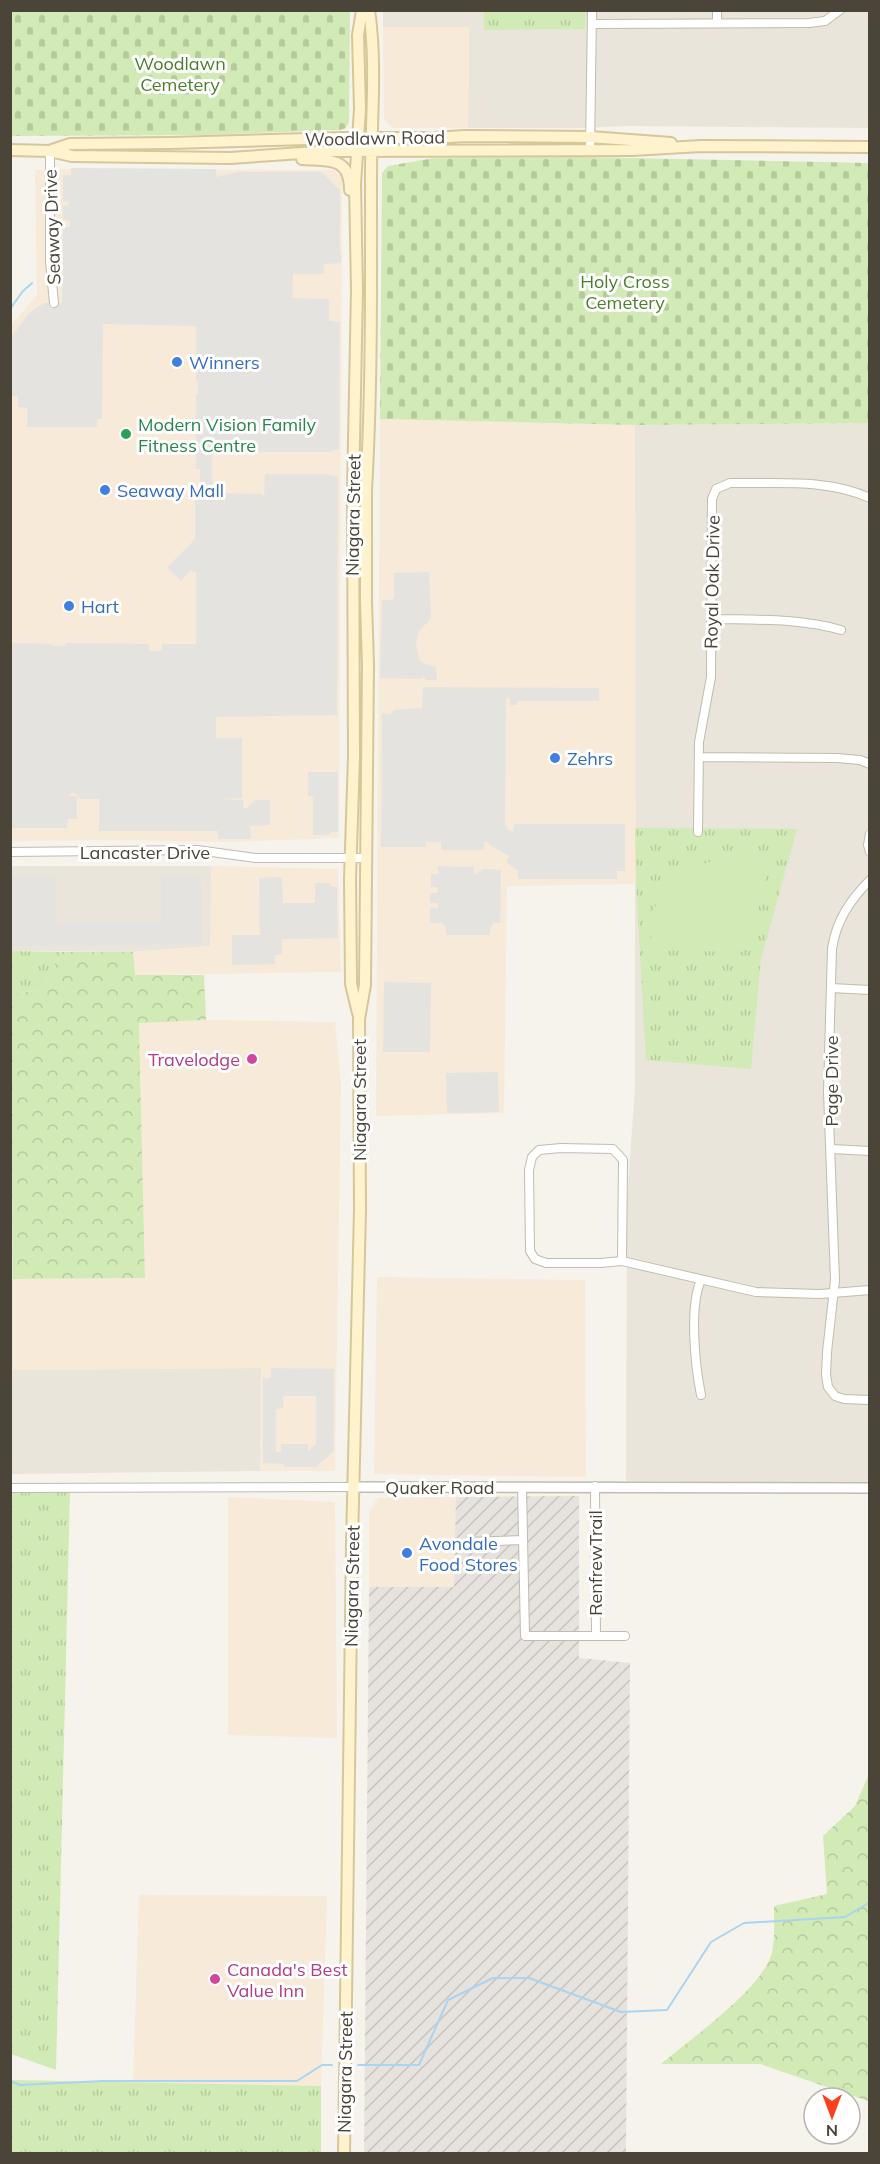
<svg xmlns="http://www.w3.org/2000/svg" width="880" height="2164" font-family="Mulish,sans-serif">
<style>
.residential{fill:#eae5da}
.commercial{fill:#f7ead8}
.industrial{fill:url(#industrial-furrows)}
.grass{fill:url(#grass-tufts)}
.forest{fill:url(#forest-crowns)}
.cemetery{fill:url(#cemetery-stones)}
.pitch{fill:#d2eab5}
.parking{fill:#e5e3e0;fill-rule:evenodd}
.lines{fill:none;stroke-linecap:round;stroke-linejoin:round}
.stream{stroke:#a9d4f2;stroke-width:2}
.minor-casing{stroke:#c2bbae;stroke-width:10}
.tertiary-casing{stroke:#c2bbae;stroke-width:12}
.secondary-casing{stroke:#d6c79b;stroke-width:14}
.minor{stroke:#fff;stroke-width:8}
.tertiary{stroke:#fff;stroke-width:9}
.secondary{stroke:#fff3cd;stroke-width:10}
.shop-dot{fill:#3f7fe0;stroke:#fff;stroke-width:2}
.leisure-dot{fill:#2e9e5b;stroke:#fff;stroke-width:2}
.hotel-dot{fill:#d1479c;stroke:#fff;stroke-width:2}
.labels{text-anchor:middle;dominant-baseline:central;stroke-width:6;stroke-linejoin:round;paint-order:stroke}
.park-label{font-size:18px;fill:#4a7f2a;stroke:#fff}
.street-label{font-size:18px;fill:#4b4439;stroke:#fff}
.shop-label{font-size:18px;fill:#366cbe;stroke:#fff;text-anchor:start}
.leisure-label{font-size:18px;fill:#27864d;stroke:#fff;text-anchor:start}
.hotel-label{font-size:18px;fill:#b23c85;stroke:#fff;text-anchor:end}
</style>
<defs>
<pattern id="industrial-furrows" width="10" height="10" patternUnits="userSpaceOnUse" patternTransform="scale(1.5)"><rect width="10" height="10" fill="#e6e2dd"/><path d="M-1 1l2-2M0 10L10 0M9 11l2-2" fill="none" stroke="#c7c3be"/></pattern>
<pattern id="grass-tufts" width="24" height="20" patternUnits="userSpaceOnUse" patternTransform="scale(1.5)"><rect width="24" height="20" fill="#d2eab5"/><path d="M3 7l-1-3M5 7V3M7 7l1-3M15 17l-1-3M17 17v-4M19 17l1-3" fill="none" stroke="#b6ca9c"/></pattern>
<pattern id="forest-crowns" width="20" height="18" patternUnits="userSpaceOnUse" patternTransform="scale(1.5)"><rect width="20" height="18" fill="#d2eab5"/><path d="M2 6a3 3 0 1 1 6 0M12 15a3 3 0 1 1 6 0" fill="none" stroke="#b6ca9c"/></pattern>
<pattern id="cemetery-stones" width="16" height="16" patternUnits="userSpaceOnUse" patternTransform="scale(1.5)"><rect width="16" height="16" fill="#d2eab5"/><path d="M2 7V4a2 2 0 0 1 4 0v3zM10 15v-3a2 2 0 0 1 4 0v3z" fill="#b6ca9c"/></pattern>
</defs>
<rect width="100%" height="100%" fill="#f6f3ec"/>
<!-- residential -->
<path class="residential" d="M383 11H869V128L627 126 581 128H468L469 27H383Z
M869 423V1485L626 1481 627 1199 635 1088V425Z
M11 866H211V946L133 952 11 951Z
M11 1114H13L14 1370 261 1368 260 1471 11 1474Z"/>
<!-- commercial -->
<path class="commercial" d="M383 27H469L468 128H393L387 123 384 119Z
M71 169 334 170 342 179 339 838 230 842 110 840 11 841 10 326 37 295 35 170Z
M380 419 635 425 636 884 507 886 504 1113 376 1116Z
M211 866 338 869 341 972 135 975 133 952 210 946Z
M206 1020 335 1022 341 1084 335 1471H260L261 1368 13 1370V1279L145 1278 139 1022Z
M377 1277 585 1280 586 1477 374 1474Z
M228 1497 335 1502 337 1738 228 1735Z
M456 1497 455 1587H369V1512L378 1498Z
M139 1895 327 1896 321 2086 133 2083Z"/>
<!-- industrial -->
<path class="industrial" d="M579 1496V1658L630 1663 626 2153 364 2154 369 1587H454L456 1497Z"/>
<!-- grass -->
<path class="grass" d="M484 11H586L585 29 484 30Z
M635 828 797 829 761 959 751 1069 646 1060 636 884Z
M11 951 61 952 42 989 11 995Z
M70 1491 56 2070 11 2054V1493Z
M11 2080 321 2086V2153H11Z"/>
<!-- forest -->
<path class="forest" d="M61 952H133L135 975H204L206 1020 139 1023 145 1278 13 1279 11 995 42 989Z
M869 1774V2111L868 2101 760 2064H661C689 2040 764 1988 772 1952 775 1938 774 1921 774 1906L827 1894 823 1836 855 1806Z"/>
<!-- cemetery -->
<path class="cemetery" d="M10 11H350L349 122 346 128 340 130 200 135 11 136Z
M582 157 869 163V423L635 425 380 419 382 173 388 166 434 158Z"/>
<!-- pitch -->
<path class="pitch" d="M772 856 748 949 740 952 650 950 654 908 684 868 727 858Z"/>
<!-- parking -->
<path class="parking" d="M71 168 216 169V177L237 172H322L340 190V255H342L341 263 324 264V274H293L292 298 329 299V321L340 322 339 449 329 452H212V497L214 493 262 494 264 498 265 474H325L338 477 337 715 216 717V738H242V798L218 799 243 800V808H247L255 800H270V825L250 826 251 839H218V831H99V799H80L76 794 71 793 69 796H77V819H68L67 828H11V643L52 644 53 646H65L66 643 149 644V651H162V644H196V572L190 571 181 581 167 567 195 539V496L200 495V469H196V395L198 394V381H196V326L103 324 102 419H97V427H27V408L18 407V396H12L11 407V337L29 313 44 303H62L63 227H70V221L63 219V206L68 205 70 202 63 201V175H71Z
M429 572 431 618 418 633 416 646 419 659 422 663 436 667 437 680H426L424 677 421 679 380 678 382 600H391L394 598V573Z
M423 687 599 688V701H518L517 705H510V697L506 699 505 824 508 829 513 832 514 824H625V871H617V879H518V871L506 862 509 856 490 845 488 842H484V850H441V842H426V847H381L382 713 390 714 394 710 422 708Z
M308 772H338V832H331L329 835H313V799L312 796H308Z
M438 866 474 867V875L483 869 501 870 500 923H493L492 927 490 928V935H446V927L441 923H430V908H438V903H430V893H437L438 890 437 887H431V874H438Z
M55 876 56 924 161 923V877L201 876 202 944 11 946V877Z
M282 877 283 903H315V883H330L331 887H337L338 938 282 939V955H275V964L232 965V935H260L259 878Z
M384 982 431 983 430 1052H383Z
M498 1072 499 1112 447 1113 446 1073Z
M271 1368 334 1369V1451L316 1467H284V1464L263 1463V1378H271ZM283 1396H316V1444L308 1451V1444H281V1452H276V1409L283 1408Z"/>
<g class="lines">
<!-- stream -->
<path class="stream" d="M10 309 23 291 32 283
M358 2065H419L448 2000 493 1978H529L621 2012 667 2010 711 1942 744 1923 845 1917 870 1902
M10 2081 20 2085 103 2081H297L322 2065H332"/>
<defs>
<path id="minor" d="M717 23V10
M592 24 809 23 825 21 840 10
M590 150 592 10
M50 151V261L54 303
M712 619C756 620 798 618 841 630
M699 757 837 758 860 760 870 764
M698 832 699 742 711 677 712 499 716 489 730 483C776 484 826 478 870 498
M870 834 868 845 870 852
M10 852 197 850 256 858H366
M870 880C850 900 836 921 832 949L828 1091 835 1280 827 1352 826 1375 828 1387 835 1396 844 1399 870 1400
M831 988 870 990
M831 1149 870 1151
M622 1261 623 1160 613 1149 561 1148 539 1150 532 1157 529 1170 530 1251 535 1259 546 1263H600L622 1261 756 1292 820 1294 870 1290
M701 1280C689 1307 695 1365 701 1395
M522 1487 525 1636H596L595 1486
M10 1488 354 1487
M468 1542 523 1540
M596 1636H625"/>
<path id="tertiary" d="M354 1487 870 1488"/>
<path id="secondary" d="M10 150 50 151 72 156 230 158 332 151 632 150 701 146 870 147
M52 150 70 144 171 143 342 138H435L464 136 590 137 671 143
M302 159C328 161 350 156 350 190
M358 1013 351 984 350 879 354 756 353 491 357 290 355 184 360 109 358 35 362 10
M344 2154 352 1543 360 1210 359 1019 365 985 368 665 366 601V491C372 386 371 280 371 175 371 120 377 65 369 10"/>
</defs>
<!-- minor casing -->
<use href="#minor" class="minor-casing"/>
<!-- tertiary casing -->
<use href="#tertiary" class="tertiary-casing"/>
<!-- secondary casing -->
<use href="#secondary" class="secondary-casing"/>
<!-- minor -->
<use href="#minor" class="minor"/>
<!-- tertiary -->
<use href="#tertiary" class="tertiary"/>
<!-- secondary -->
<use href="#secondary" class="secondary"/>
</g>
<!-- markers -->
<g class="shop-dot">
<circle cx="177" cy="362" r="6"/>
<circle cx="105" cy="490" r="6"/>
<circle cx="69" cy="606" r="6"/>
<circle cx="555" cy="758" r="6"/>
<circle cx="407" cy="1553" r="6"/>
</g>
<circle class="leisure-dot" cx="126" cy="434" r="6"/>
<g class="hotel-dot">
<circle cx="252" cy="1059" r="6"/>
<circle cx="215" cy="1979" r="6"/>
</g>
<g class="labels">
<!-- park labels -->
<g class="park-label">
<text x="180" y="63">Woodlawn<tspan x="180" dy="21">Cemetery</tspan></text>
<text x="625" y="281">Holy Cross<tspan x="625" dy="21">Cemetery</tspan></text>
</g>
<!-- street labels -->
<g class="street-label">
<text transform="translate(375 138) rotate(-1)">Woodlawn Road</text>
<text transform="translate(52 227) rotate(-92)">Seaway Drive</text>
<text transform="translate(353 515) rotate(-89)">Niagara Street</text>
<text transform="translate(712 582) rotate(-89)">Royal Oak Drive</text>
<text x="145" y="852">Lancaster Drive</text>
<text transform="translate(831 1081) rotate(-90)">Page Drive</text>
<text transform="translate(359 1100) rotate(-90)">Niagara Street</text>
<text x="440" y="1487">Quaker Road</text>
<text transform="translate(595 1563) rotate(-90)">RenfrewTrail</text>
<text transform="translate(352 1586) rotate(-89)">Niagara Street</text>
<text transform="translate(345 2072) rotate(-89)">Niagara Street</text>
</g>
<!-- shop labels -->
<g class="shop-label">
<text x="189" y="362">Winners</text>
<text x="117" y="490">Seaway Mall</text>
<text x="81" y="606">Hart</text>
<text x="567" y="758">Zehrs</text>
<text x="419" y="1543">Avondale<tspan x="419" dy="21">Food Stores</tspan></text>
</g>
<!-- leisure labels -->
<g class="leisure-label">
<text x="138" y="424">Modern Vision Family<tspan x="138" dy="21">Fitness Centre</tspan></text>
</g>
<!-- hotel labels -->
<g class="hotel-label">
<text x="240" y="1059">Travelodge</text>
<text x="227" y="1969" text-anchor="start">Canada's Best<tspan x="227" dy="21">Value Inn</tspan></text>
</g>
</g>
<!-- border -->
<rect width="880" height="2164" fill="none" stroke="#4b4439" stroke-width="24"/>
<!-- north arrow -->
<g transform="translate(832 2116) rotate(180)"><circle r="28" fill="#ffffff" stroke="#b7b4b0" stroke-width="1.5"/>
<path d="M0-4.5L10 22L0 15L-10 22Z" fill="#fc3f1d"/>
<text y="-9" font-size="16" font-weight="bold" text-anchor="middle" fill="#4b4439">N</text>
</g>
</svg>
